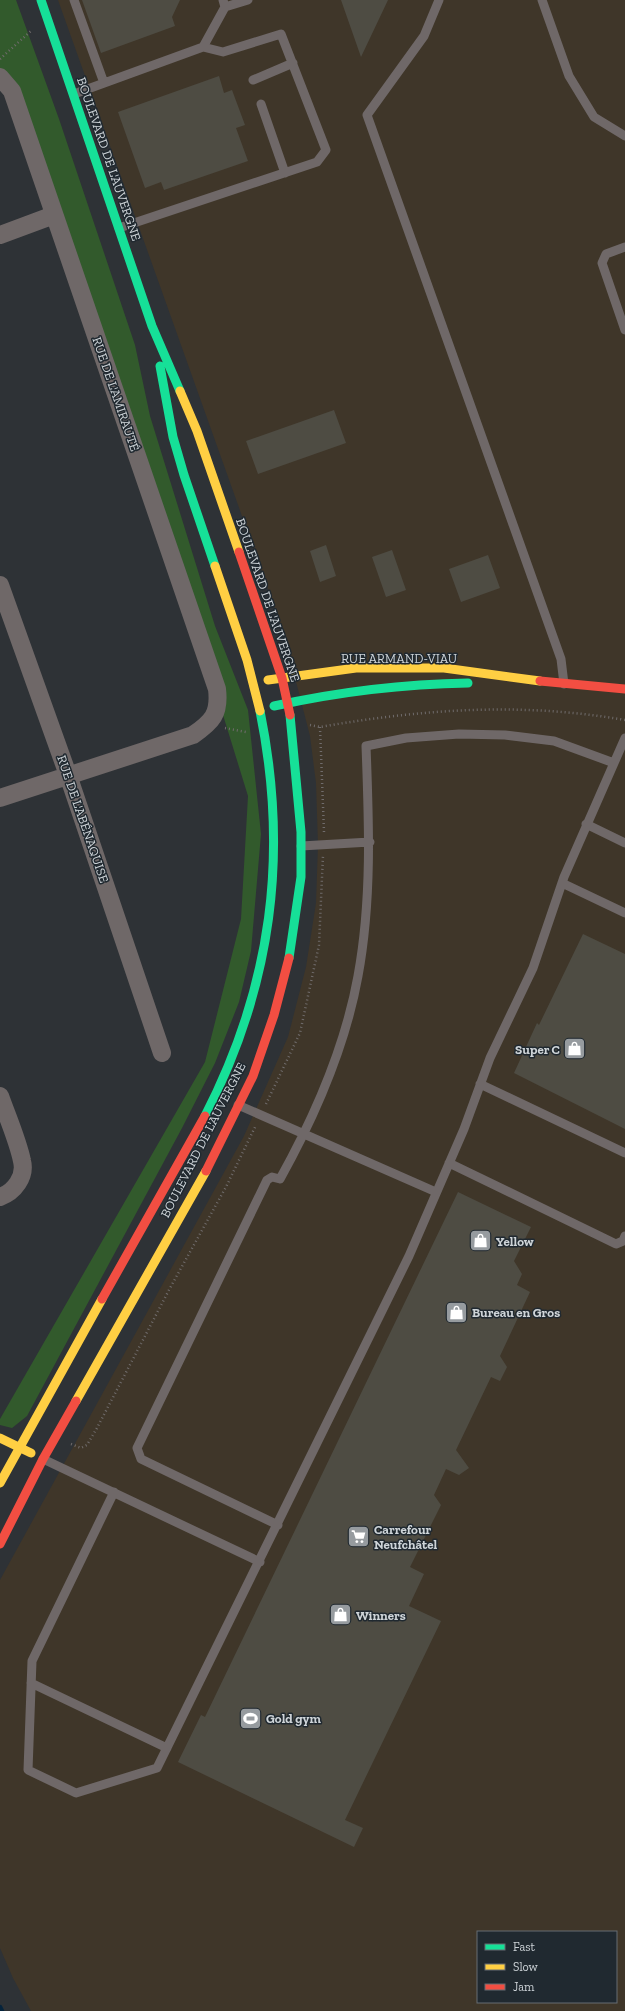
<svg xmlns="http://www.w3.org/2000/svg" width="625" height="2011" font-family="'Zilla Slab',serif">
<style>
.industrial{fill:#3f3629;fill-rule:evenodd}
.green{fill:#325a2c}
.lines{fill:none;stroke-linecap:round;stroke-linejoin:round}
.stream{stroke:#06243c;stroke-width:4.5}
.building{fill:#4e4c43}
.path{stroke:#706c6c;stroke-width:2.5;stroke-dasharray:1 3;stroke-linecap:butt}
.lane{stroke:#6f6868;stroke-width:9}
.street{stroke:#6f6868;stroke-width:18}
.fast{stroke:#16e098;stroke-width:9}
.slow{stroke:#ffcf43;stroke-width:9}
.jam{stroke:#f24e42;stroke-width:9}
.labels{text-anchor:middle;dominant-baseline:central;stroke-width:3;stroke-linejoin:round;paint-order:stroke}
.street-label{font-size:13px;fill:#ced4d8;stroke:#202930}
.poi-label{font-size:13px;font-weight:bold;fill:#ced4d8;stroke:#202930;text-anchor:start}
</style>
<rect width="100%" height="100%" fill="#2e3236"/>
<!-- industrial -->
<path class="industrial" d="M58 0H625V2011H31L13 1978 0 1948V1580L244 1136 288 1037 306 967 316 903 318 845 316 783 310 736 283 631ZM478 1932H616V2002H478Z"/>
<!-- green -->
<path class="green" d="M0 0H16L59 119 135 345 150 416 215 626 248 710 261 834 251 951 239 1002 215 1063 182 1128 27 1416 12 1428 0 1425V1419L205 1062 241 919 248 796 219 702 0 77Z"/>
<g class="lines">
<!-- stream -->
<path class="stream" d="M0 2007 2 2011"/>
</g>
<!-- building -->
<path class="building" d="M82 0H180L172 17 175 26 101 53Z
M341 0H388L361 57Z
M219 76 224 93 232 90 245 125 236 128 248 161 164 190 161 182 145 188 118 112Z
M334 410 346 443 258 474 246 441Z
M326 545 336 576 320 582 310 551Z
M392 550 406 590 386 597 372 557Z
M488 555 500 588 461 602 449 569Z
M583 934 625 954V1129L514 1073 537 1023 539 1025Z
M458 1192 531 1227 514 1261 522 1274 517 1285 530 1292 500 1356 507 1367 500 1381 491 1377 456 1450 469 1468 459 1475 446 1469 434 1495 441 1505 410 1567 424 1574 409 1606 441 1621 345 1820 363 1828 354 1847 178 1762 201 1715 205 1717Z"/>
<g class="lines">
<!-- path -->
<path class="path" d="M0 59 32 30
M310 725 320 727C423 709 521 702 625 720
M320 727 324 832
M225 728 246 732
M266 1104 300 1033 319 945 323 855
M71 1444 81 1448 87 1445 97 1428 169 1290 226 1187 256 1125"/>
<!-- lane -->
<path class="lane" d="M74 0 104 83
M439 0 424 36 367 115 561 659 564 684
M542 0 569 76 594 117 625 136
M225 7 248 0
M253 80 293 63
M74 94 203 47 225 7 223 0
M261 104 285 173
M119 228 317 162 326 150 281 34 223 52 203 47
M625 247 606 254 602 263 625 330
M586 824 625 843
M301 846 370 842
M562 883 625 913
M480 1084 625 1153
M238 1105 436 1192
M449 1163 616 1244 623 1241 625 1236
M43 1459 260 1562
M114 1492 32 1661 28 1770 76 1793 157 1768 409 1256 464 1129 490 1058 533 968 564 877 625 738
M278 1525 141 1459 137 1448 267 1180 272 1177 280 1179C315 1116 345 1048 358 976 372 900 369 823 366 746L406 738 459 734 505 735 554 741 614 763
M31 1683 167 1748"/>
<!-- street -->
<path class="street" d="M0 77 12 91 217 689C220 714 212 722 193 735L0 798
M0 235 54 215
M0 585 68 775 162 1053
M0 1096C7 1116 18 1141 22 1161 26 1177 14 1192 0 1197"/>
<!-- fast -->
<path class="fast" d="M41 0 152 326 180 391
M160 366 173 437 184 475 215 566
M274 706C338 692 402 684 468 683
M289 958 301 877V832L290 715
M205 1116C272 986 289 854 260 711"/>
<!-- slow -->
<path class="slow" d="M180 391 197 431 239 552
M215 566 247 660 260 711
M268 680 356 668H444L540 681
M76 1401 206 1171
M0 1438 31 1453
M0 1483 102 1299"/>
<!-- jam -->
<path class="jam" d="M239 552 282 678 290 715
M540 681 625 689
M206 1171 253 1076 274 1015 289 958
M102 1299 205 1116
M0 1544 43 1459 76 1401"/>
</g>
<!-- icons -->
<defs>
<symbol id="shop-square" viewBox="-11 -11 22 22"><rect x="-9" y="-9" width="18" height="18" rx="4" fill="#969b9f" stroke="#202930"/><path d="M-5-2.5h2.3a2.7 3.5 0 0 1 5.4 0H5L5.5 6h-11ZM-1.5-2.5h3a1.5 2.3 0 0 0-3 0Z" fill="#fff"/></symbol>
<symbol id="supermarket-square" viewBox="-11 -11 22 22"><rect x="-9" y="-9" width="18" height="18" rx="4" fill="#969b9f" stroke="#202930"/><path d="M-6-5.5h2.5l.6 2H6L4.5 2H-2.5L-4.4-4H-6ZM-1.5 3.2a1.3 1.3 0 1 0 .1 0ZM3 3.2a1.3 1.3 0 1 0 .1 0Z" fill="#fff"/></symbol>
<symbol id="stadium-square" viewBox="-11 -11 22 22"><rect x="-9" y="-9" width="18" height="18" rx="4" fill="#969b9f" stroke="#202930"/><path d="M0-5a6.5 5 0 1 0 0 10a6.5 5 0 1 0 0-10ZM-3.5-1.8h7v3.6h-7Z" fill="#fff"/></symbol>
</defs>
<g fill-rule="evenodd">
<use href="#shop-square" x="562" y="1036" width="25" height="25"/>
<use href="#shop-square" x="468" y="1228" width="25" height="25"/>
<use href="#shop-square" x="444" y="1300" width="25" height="25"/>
<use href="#supermarket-square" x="346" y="1524" width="25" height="25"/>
<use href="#shop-square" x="328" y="1602" width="25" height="25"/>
<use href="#stadium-square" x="238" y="1706" width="25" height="25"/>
</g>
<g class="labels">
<!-- street labels -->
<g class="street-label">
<text transform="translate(109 159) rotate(71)">BOULEVARD DE L'AUVERGNE</text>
<text transform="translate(116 394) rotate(71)">RUE DE L'AMIRAUTÉ</text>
<text transform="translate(268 600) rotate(71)">BOULEVARD DE L'AUVERGNE</text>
<text x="399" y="658">RUE ARMAND-VIAU</text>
<text transform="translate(83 819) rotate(71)">RUE DE L'ABÉNAQUISE</text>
<text transform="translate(203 1140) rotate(-63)">BOULEVARD DE L'AUVERGNE</text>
</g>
<!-- poi labels -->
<g class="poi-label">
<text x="560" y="1049" text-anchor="end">Super C</text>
<text x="496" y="1241">Yellow</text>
<text x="472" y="1312">Bureau en Gros</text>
<text x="374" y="1529">Carrefour<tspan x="374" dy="15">Neufchâtel</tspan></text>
<text x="356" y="1615">Winners</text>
<text x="266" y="1718">Gold gym</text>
</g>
</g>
<!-- legend -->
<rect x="477" y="1931" width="140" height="72" fill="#202930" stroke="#666d73"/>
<rect x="485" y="1944" width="20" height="6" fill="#16e098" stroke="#666d73"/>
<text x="513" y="1951" font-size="12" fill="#ced4d8">Fast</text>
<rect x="485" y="1964" width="20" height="6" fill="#ffcf43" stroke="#666d73"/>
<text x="513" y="1971" font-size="12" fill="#ced4d8">Slow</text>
<rect x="485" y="1984" width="20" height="6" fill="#f24e42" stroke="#666d73"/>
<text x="513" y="1991" font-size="12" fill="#ced4d8">Jam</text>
</svg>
